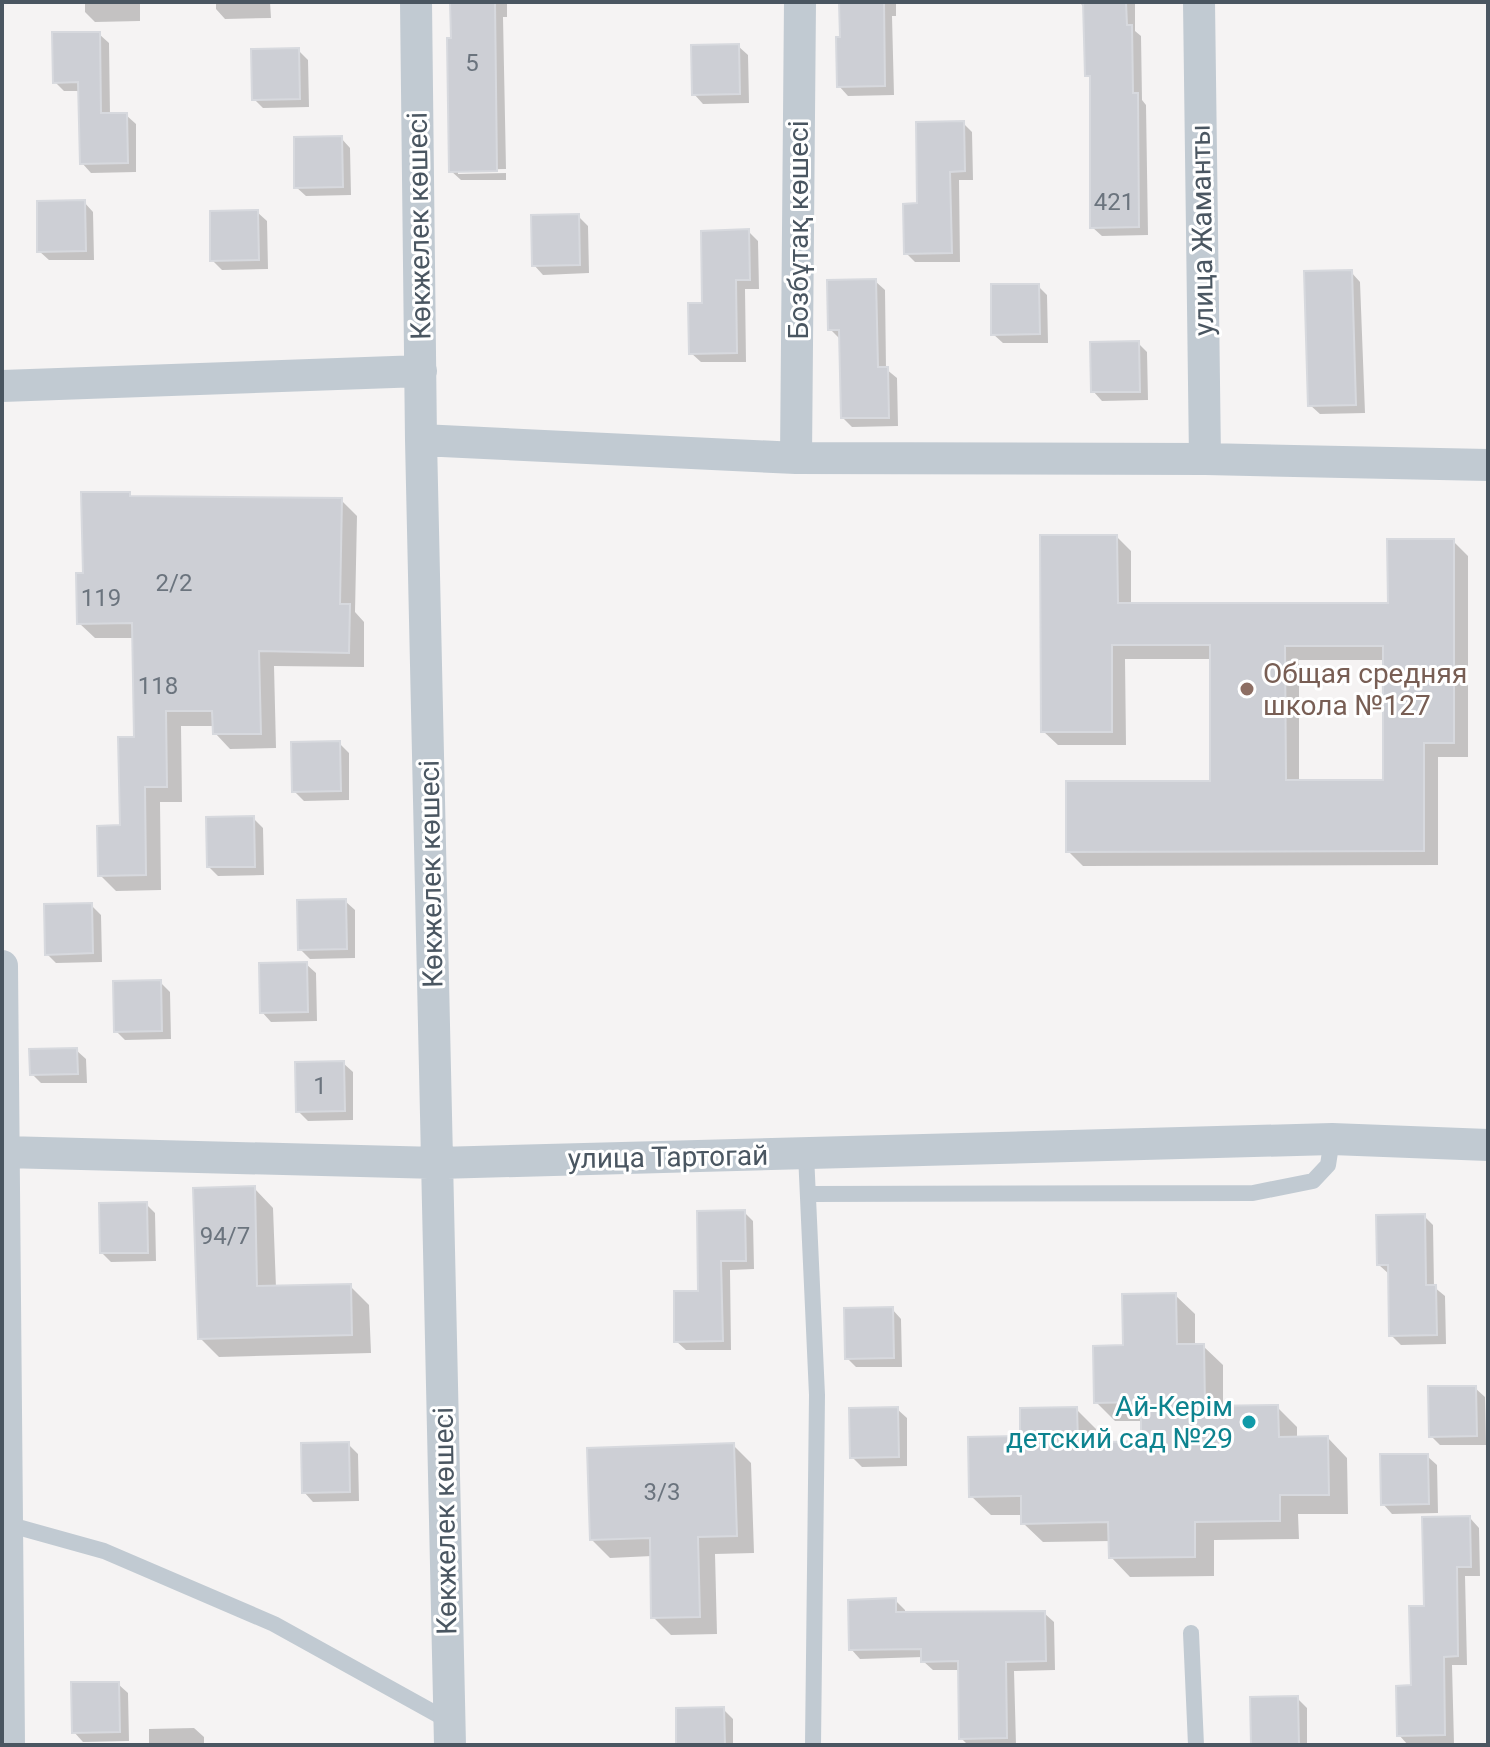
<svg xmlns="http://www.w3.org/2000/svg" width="1490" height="1747" font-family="Roboto,sans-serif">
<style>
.shadow{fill:#0003;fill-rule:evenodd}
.building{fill:#cdcfd5;stroke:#d7d9de;stroke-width:2;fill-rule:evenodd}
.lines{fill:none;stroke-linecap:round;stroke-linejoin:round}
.service{stroke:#c1cad2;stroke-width:16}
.minor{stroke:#c1cad2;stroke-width:32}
.education-dot{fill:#8d6e63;stroke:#fff;stroke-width:3}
.culture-dot{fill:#0f9aa8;stroke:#fff;stroke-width:3}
.labels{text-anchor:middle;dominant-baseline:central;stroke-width:6;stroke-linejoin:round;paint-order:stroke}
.number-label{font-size:24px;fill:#6b747e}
.street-label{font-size:28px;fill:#4a5661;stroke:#fff}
.education-label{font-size:28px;fill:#785e54;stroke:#fff;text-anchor:start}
.culture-label{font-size:28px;fill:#0d838f;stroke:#fff;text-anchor:end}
</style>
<rect width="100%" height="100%" fill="#f5f3f3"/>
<!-- shadow -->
<path class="shadow" d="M85 2H140V21L95 22 85 12Z
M216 2H270L271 18 225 19 216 9Z
M452 2H507V17H503L506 169 458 170V174L506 173V180H461L451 171Z
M841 2H896V16H892L894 95 848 96 839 86Z
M1080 2H1135V31L1141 36 1142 100 1146 105 1148 235 1102 236 1092 227V80L1087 75 1086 11Z
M99 34 109 43 110 115H126L136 124V172L91 173 82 163 80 91H64L55 82Z
M738 46 748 55 749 103 703 104 694 94Z
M298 50 308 60 309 107 263 108 254 99Z
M963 123 972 132 973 180H959L960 262H915L906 253 919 205Z
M341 138 350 148 351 195 306 196 296 187Z
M84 202 93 212 94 260H49L39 251Z
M257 212 267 221 268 269 222 270 212 260Z
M578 216 588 226 589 273 543 275 534 265Z
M748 231 758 241 759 289H745L746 362H701L691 353 704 305Z
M1351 272 1360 282 1365 413 1320 414 1310 405Z
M875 281 885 290 886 369 897 378 898 426 852 427 843 418 840 339 830 329Z
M1038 286 1047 295 1048 343H1003L993 334Z
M1138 343 1147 352 1148 400 1102 401 1093 391Z
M129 494 133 498 341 500 357 516 355 612 364 622V667L274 666 276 748 230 749 215 733V726H181L182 802H160L161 890 116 891 100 875 122 827 136 739 135 638H95L79 623 85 575Z
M1117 537 1131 551V605H1390L1453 541 1468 556V757H1438V865L1083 866 1068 851 1212 783V659H1125L1126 745H1058L1043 731ZM1299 660H1385V782H1299Z
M339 743 349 753V800L304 801 294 791Z
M253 818 263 828 264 875 218 876 209 867Z
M345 901 355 910V958L310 959 300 949Z
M91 905 101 915 102 962 56 963 47 954Z
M306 964 316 973 317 1021 271 1022 262 1012Z
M160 982 170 992 171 1039 125 1040 116 1031Z
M76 1050 86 1059 87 1083H41L32 1074Z
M343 1063 353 1072V1120L308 1121 298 1111Z
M254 1188 273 1208 276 1288 350 1286 369 1305 371 1353 219 1357 200 1338Z
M1486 1196H1488V1245L1486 1244Z
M146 1204 155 1213 156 1261 111 1262 102 1253Z
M744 1212 753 1221 754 1269 730 1270 731 1350H686L676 1341Z
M1424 1216 1433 1225 1434 1287 1445 1296 1446 1344 1401 1345 1391 1335 1389 1274 1379 1265Z
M1175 1295 1195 1314V1346H1203L1223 1365V1408L1277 1407 1297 1427V1439L1328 1438 1347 1458 1348 1514H1298L1299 1539 1214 1540V1576L1130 1577 1111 1557V1541L1043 1542 1023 1523V1515H991L971 1496 1022 1438 1076 1409 1096 1429V1444L1143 1443V1421H1115L1096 1402 1125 1347Z
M892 1309 901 1319 902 1367H856L847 1358Z
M1475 1388 1485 1397 1486 1445H1440L1431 1436Z
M897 1409 907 1418V1466L862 1467 852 1457Z
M348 1444 358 1454 359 1501 313 1502 304 1492Z
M733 1445 751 1463 754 1553 715 1554 717 1634 671 1635 653 1617 652 1556 610 1558 592 1540Z
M1427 1456 1437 1465 1438 1513 1392 1514 1383 1504Z
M1470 1518 1479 1528 1480 1576H1465L1467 1665H1452L1454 1744 1408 1745 1399 1735 1413 1687 1426 1608Z
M895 1600 905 1610V1614L1044 1613 1054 1622 1055 1670 1014 1671 1016 1745H968L961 1738 960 1670H933L923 1661V1657L860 1659 851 1649Z
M118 1684 128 1693 129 1741 83 1742 74 1732Z
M1297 1698 1307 1708V1745H1253Z
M723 1709 733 1719V1745H678Z
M194 1728 204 1737V1745H149V1729Z"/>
<!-- building -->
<path class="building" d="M450 2H495L497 171 449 172 447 38H451Z
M839 2H884L885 86 837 87 836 37H840Z
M1083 2H1126L1127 25H1132L1133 93H1138L1139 227 1090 228V76H1085Z
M52 32H100L101 113H127L128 163 80 164 78 82 53 83Z
M739 44 740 94 692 95 691 45Z
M299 48 300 99 252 100 251 49Z
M964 121 965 171 950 172 952 253 904 254 903 204 917 203 916 122Z
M342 136 343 187 294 188V137Z
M85 200 86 251 37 252V201Z
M258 210 259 260 210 261V211Z
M579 214 580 265 532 266 531 215Z
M749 229 750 280H736L737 353 689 354 688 303H702L701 231Z
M1352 270 1356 405 1308 406 1304 271Z
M876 279 878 367H888L889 418H841L839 330H828L827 280Z
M991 284H1039L1040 334 991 335Z
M1139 341 1140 392H1091L1090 342Z
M81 492H130V496L342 498 340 604H350L349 653 259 651 261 734H213L212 711H166L167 787H145L146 875 98 876 97 826 120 825 118 737H134L132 623 77 624 76 573H83Z
M1040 535H1117L1118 603H1388L1387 539H1454V743H1424V851L1066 852V781H1210V645H1112V732H1041ZM1285 646H1383V780H1286Z
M340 741 341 791 292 792 291 742Z
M254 816 255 867H207L206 817Z
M346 899 347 949 298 950 297 900Z
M92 903 93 953 45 955 44 904Z
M307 962 308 1012 260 1013 259 963Z
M161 980 162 1031 114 1032 113 981Z
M77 1048 78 1074 30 1075 29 1049Z
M344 1061 345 1111 296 1112 295 1062Z
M255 1186 257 1286 351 1284 352 1335 198 1339 193 1188Z
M147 1202 148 1253H100L99 1203Z
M745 1210 746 1261H721L723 1341 674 1342V1291H698L697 1211Z
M1425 1214 1426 1285H1436L1437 1335 1389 1336 1388 1265H1377L1376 1215Z
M1176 1293 1177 1344H1204L1205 1406 1278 1405 1279 1437 1328 1436 1329 1495H1280V1521L1195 1522V1557L1109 1558 1108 1522 1021 1524V1496L969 1497 968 1437 1020 1436V1408L1077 1407 1078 1443 1141 1441V1402L1094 1403 1093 1346 1123 1345 1122 1294Z
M893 1307 894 1358 845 1359 844 1308Z
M1428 1386H1476L1477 1436 1429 1437Z
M898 1407 899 1457 850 1458 849 1408Z
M349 1442 350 1492 302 1493 301 1443Z
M734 1443 737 1536 698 1537 700 1617 651 1618 650 1538 590 1540 587 1448Z
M1380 1454H1428L1429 1504 1381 1505Z
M1470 1516 1471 1567H1457L1458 1656 1444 1657 1445 1735 1397 1736 1396 1686 1411 1685 1409 1606H1424L1422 1517Z
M896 1598V1612L1045 1611 1046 1661 1006 1662 1007 1738 959 1739 958 1661 921 1662V1649L849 1650 848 1600Z
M71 1682H119L120 1732 72 1733Z
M1298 1696 1299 1745H1251L1250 1697Z
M724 1707 725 1745H676V1708Z"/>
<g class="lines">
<!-- service -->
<path class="service" d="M806 1154 817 1395 813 1745
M809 1194 1253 1193 1313 1181 1328 1165 1332 1139
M7 1524 104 1551 274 1624 449 1721
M1191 1633 1196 1745"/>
<!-- minor -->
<path class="minor" d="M416 2 421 440 450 1745
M1199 2 1205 459
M2 386 421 371
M421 440 796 458 1205 459 1488 465
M796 458 800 2
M2 966 9 1745
M4 1152 438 1163 1332 1139 1488 1145"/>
</g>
<!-- markers -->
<circle class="education-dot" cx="1247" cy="689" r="8"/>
<circle class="culture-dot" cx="1249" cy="1422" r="8"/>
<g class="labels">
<!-- number labels -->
<g class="number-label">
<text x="472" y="63">5</text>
<text x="1114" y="202">421</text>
<text x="174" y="583">2/2</text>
<text x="101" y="598">119</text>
<text x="158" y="686">118</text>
<text x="320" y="1086">1</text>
<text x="225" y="1236">94/7</text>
<text x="662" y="1492">3/3</text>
</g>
<!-- street labels -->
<g class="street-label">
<text transform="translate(419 226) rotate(-91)">Көкжелек көшесі</text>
<text transform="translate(798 230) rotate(-90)">Бозбұтақ көшесі</text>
<text transform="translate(1202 230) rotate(-91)">улица Жаманты</text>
<text transform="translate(431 874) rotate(-91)">Көкжелек көшесі</text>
<text transform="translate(668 1157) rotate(-1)">улица Тартогай</text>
<text transform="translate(445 1521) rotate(-91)">Көкжелек көшесі</text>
</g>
<!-- education labels -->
<g class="education-label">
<text x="1263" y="673">Общая средняя<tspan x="1263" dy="32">школа №127</tspan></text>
</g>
<!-- culture labels -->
<g class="culture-label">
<text x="1233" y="1406">Ай-Керім<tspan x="1233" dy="32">детский сад №29</tspan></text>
</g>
</g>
<!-- border -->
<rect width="1490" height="1747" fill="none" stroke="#4a5661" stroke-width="8"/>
</svg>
